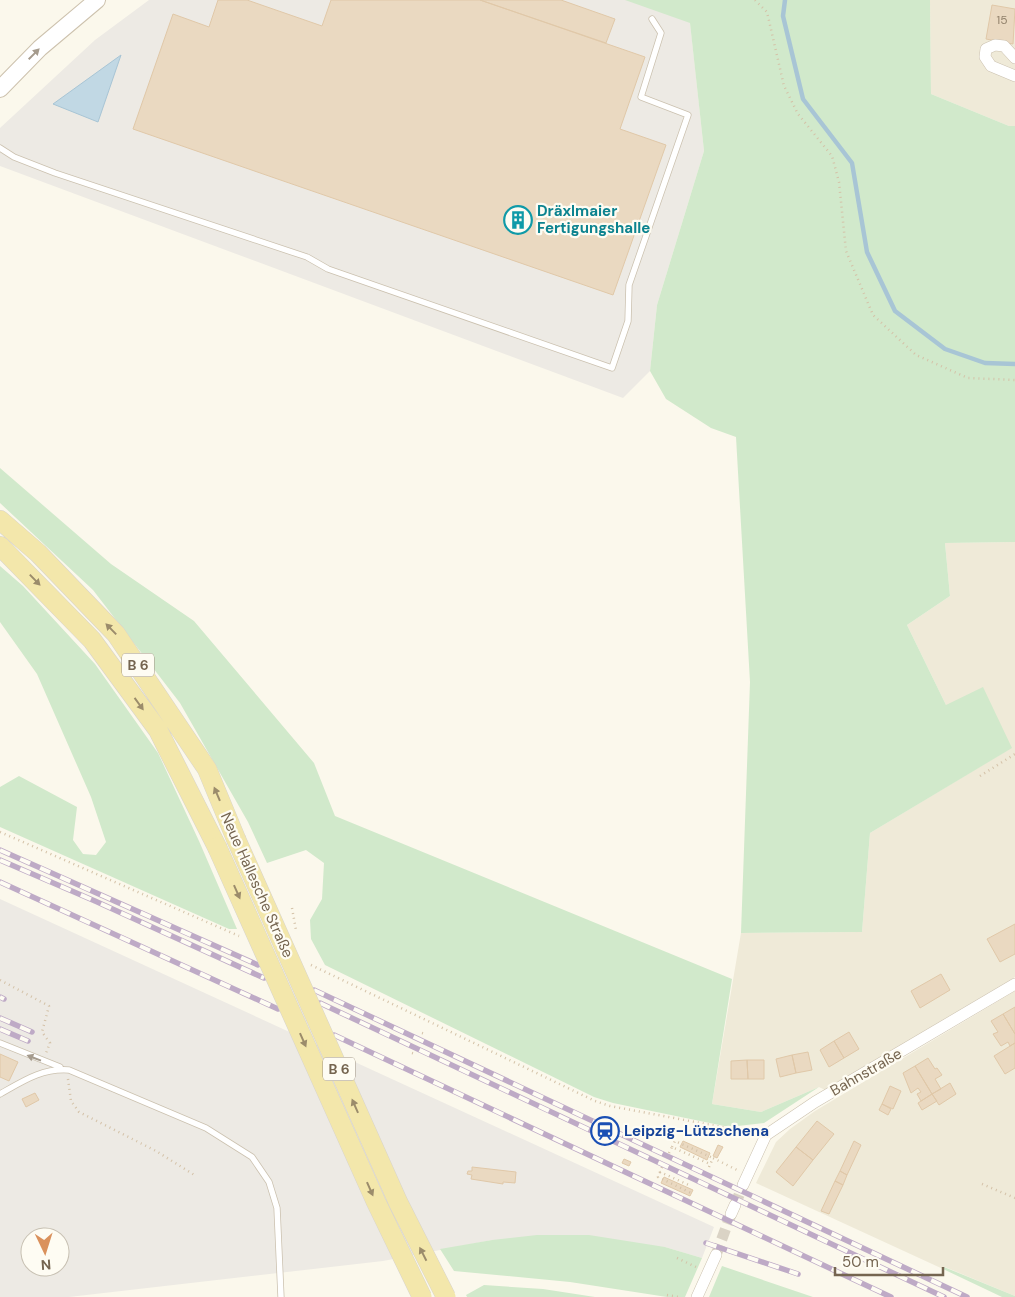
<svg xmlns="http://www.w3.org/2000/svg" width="1015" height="1297" font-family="'DM Sans',sans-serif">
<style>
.residential{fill:#efead8}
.industrial{fill:#edeae4;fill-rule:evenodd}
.green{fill:#d1e9cb}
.water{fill:#c1d8e4;stroke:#a8c5d5}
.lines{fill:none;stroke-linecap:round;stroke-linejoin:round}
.stream{stroke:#a8c5d5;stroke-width:4.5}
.building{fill:#ead9c1;stroke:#e0c8a8}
.street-tunnel{stroke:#dad3c5;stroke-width:11;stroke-dasharray:11 5.5;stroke-linecap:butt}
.lane-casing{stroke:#cbc1af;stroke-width:7}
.street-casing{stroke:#cbc1af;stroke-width:12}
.secondary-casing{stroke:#cdc2ae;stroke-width:18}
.primary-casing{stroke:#d8d4ce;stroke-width:20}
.path{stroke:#d4c2a8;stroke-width:2.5;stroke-dasharray:1 4;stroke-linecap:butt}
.lane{stroke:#fff;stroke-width:5.5}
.street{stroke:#fff;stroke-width:11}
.secondary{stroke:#fff;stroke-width:16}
.primary{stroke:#f3e7ab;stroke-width:19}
.rail-casing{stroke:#beaac6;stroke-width:5.5}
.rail{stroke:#fefcf3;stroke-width:4;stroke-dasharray:11;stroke-linecap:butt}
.primary-bridge-casing{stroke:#d8d4ce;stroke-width:20;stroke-linecap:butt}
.primary-bridge{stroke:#f3e7ab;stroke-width:19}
.oneway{fill:#a59b8d}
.oneway2{fill:#9b8c6b}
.labels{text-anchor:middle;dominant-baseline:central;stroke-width:4.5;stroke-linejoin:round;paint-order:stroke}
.number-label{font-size:12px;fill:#92826c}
.shield{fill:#fefcf3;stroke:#9e9281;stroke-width:1}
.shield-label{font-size:14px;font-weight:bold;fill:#756550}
.culture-label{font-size:15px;font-weight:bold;fill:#0d838f;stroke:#fefcf3;text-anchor:start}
.street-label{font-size:15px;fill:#756550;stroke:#fefcf3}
.transit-label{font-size:15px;font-weight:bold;fill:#164399;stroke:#fefcf3;text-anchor:start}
</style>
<rect width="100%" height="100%" fill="#fbf8ec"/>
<!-- residential -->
<path class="residential" d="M930 0H1015V126H1009L931 94Z
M1015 542V977L825 1090 819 1087 761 1112 712 1104 741 933 862 932 870 833 1011 748 946 705 907 625 950 596 945 543Z
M1015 991V1296L945 1267 943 1269 756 1183 776 1142 790 1129 815 1111Z"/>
<!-- industrial -->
<path class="industrial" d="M149 0H628L690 22 704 151 657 305 650 371 623 398 0 166V128L95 40Z
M0 899 714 1227 702 1258 665 1247 492 1240 383 1261 69 1297H0ZM30 1237H60V1267H30Z"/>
<!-- green -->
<path class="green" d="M625 0H930L931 94 1009 126H1015V542L945 543 950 596 907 625 946 705 983 687 1012 748 870 833 862 932 741 933 750 682 736 437 711 428 666 399 650 371 657 305 704 151 690 23Z
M0 468 111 564 194 621 314 763 335 816 732 979 712 1104 761 1112 819 1087 764 1123 729 1127 613 1103 594 1097 325 965 311 939 310 920 322 899 324 863 306 850 267 863 248 822 180 703 93 590 0 503Z
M0 566 23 586 95 664 158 753 199 841 237 929H229L0 827V787L19 776 77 807 73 840 83 854 96 855 106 842 91 797 37 674 0 622Z
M537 1235H589L665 1247 702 1258 685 1297H667L570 1282 454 1271 440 1249 492 1240Z
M722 1266 813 1297H709Z
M944 1267 1015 1296V1297H1002L943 1269Z
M484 1285 543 1289 595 1297H467L466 1295Z"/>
<!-- water -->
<path class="water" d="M121 55 98 122 53 104Z"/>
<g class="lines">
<!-- stream -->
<path class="stream" d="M785 0 783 16 803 99 852 163 867 252 895 311 945 349 985 363 1015 364"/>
</g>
<!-- building -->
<path class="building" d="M218 0H247L322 26 331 0H480L645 57 620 129 666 145 613 295 133 129 173 14 209 27Z
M480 0H561L615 19 606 43Z
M992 5 1015 9 1013 44 986 39Z
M1015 924V954L1000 962 987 939Z
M941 974 950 990 920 1008 911 991Z
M1015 1007V1034L1003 1014Z
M1003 1014 1015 1034V1043L1010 1046 1008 1042 1001 1046 993 1034 998 1032 991 1021Z
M849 1032 859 1049 844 1058 834 1041Z
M834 1041 844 1058 829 1067 820 1050Z
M1015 1043V1068L1005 1074 994 1056Z
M808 1052 812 1070 796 1073 792 1055Z
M0 1054 18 1062 9 1081 0 1077Z
M792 1055 796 1073 780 1077 776 1059Z
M928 1058 935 1069 937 1068 942 1075 935 1079 941 1089 932 1094 915 1066Z
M747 1060 748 1079H731V1061Z
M747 1060H764V1079H748Z
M915 1066 932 1094 921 1101 917 1094 921 1092 918 1088 911 1093 903 1073Z
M950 1083 956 1094 939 1105 932 1094Z
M890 1086 901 1091 893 1109 882 1104Z
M35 1093 39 1100 26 1107 22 1099Z
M932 1094 937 1101 922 1110 918 1103Z
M882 1104 891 1109 888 1115 879 1110Z
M817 1121 834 1134 813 1160 796 1147Z
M683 1141 710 1153 707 1160 680 1147Z
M854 1141 861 1145 847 1175 840 1171Z
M718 1145 723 1147 717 1158 713 1156Z
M796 1147 813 1160 793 1186 776 1172Z
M624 1159 631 1162 629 1166 622 1163Z
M472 1167 516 1172 515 1183 503 1182V1184L471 1179 472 1175 467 1174 468 1171H472Z
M840 1171 847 1175 843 1185 835 1181Z
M664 1177 693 1190 690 1196 661 1183Z
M835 1181 843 1185 829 1214 821 1211Z"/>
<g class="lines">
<!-- street-tunnel -->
<path class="street-tunnel" d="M735 1205 743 1185
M716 1255 731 1214"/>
<defs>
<path id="lane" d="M0 148 14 157 55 173 307 257 328 269 612 368 628 321 629 285 688 115 641 97 661 33 652 19
M0 1043 60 1067
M0 1094C23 1081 42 1068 69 1070L206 1128 252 1157 269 1182 277 1208 281 1297"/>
<path id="street" d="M1015 58 1004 46 995 45 986 49 985 57 991 66 1015 76
M743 1185 766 1135 815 1102 1015 984
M731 1214 735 1205
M697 1297 716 1255"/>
<path id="secondary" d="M0 89 40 48 97 0"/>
<path id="primary" d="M0 520 38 553 116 634 207 769 236 839
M0 546 92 640 158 730 217 847"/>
</defs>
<!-- lane casing -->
<use href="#lane" class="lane-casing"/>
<!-- street casing -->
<use href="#street" class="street-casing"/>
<!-- secondary casing -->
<use href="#secondary" class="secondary-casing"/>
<!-- primary casing -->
<use href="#primary" class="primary-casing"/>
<!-- path -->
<path class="path" d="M755 0 767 12 784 86 798 114 832 156 839 182 846 251 873 315 916 355 968 378 1015 380
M980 776 1015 754
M0 832 239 936
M292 908 296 930
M311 965 595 1101 610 1106 754 1133
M0 980 49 1006 42 1032 50 1043 46 1053
M422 1033 425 1034
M412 1053 415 1054
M68 1079 71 1101 79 1112 156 1151 196 1176
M672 1147 675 1141 713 1158
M669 1153 672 1147 710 1164
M662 1167 660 1172 691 1186
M709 1167 713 1158 737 1170
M660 1172 658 1177 691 1193
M982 1184 1015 1198
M677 1258 696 1267
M667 1295 679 1297"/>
<!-- lane -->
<use href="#lane" class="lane"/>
<!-- street -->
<use href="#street" class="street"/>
<!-- secondary -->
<use href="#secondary" class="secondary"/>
<!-- primary -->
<use href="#primary" class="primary"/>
<defs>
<path id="rail" d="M0 850 258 965
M0 860 95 901 264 978
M0 882 278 1009
M314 990 967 1297
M0 997 4 999
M320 1003 944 1297
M0 1018 32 1032
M0 1029 28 1041
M334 1035 891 1297
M706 1243 798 1274"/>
</defs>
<!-- rail casing -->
<use href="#rail" class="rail-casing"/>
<!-- rail -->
<use href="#rail" class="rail"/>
<defs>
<path id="primary-bridge" d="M236 839 398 1202 446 1297
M217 847 376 1202 422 1297"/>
</defs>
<!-- primary-bridge casing -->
<use href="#primary-bridge" class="primary-bridge-casing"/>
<!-- primary-bridge -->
<use href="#primary-bridge" class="primary-bridge"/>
</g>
<!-- one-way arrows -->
<defs><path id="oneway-solid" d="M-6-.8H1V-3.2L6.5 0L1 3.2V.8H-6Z" transform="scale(1.25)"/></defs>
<g class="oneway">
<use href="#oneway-solid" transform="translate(34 54) rotate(-45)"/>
<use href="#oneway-solid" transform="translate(34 1058) rotate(-159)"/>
</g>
<g class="oneway2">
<use href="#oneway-solid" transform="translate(35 580) rotate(46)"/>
<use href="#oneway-solid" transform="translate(111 629) rotate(-134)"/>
<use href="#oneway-solid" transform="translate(139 704) rotate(54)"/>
<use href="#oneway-solid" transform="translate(217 794) rotate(-113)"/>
<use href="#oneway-solid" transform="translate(237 892) rotate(66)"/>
<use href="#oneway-solid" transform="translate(303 1040) rotate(66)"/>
<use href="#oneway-solid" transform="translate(355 1106) rotate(-114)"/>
<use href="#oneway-solid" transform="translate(370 1189) rotate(66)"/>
<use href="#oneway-solid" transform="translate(423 1254) rotate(-117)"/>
</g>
<!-- icons -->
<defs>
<symbol id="building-ring" viewBox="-11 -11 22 22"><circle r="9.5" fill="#fefcf3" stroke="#0f9aa8" stroke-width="1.5"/><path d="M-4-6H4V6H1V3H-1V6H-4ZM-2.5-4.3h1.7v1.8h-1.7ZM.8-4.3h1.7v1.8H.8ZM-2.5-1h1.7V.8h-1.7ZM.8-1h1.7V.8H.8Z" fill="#0f9aa8"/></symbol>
<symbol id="station-ring" viewBox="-11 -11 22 22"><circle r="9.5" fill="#fefcf3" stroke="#1a4fb4" stroke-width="1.5"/><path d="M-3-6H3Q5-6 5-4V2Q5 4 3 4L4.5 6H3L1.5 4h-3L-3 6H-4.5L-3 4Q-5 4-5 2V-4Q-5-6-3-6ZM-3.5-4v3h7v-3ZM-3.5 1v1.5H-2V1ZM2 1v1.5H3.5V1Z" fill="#1a4fb4"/></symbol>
</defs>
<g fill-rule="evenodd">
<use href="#building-ring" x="502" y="204" width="32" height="32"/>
<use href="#station-ring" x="589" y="1115" width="32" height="32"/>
</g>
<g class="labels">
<!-- number labels -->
<g class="number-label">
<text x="1002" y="20">15</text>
</g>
<!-- shield labels -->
<g class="shield">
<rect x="122" y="653.5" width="32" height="23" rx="4"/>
<rect x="323" y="1057.5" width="32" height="23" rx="4"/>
</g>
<g class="shield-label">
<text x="138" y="665">B 6</text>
<text x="339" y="1069">B 6</text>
</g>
<!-- culture labels -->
<g class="culture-label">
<text x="537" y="211">Dräxlmaier<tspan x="537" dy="17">Fertigungshalle</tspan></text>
</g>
<!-- street labels -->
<g class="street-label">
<text transform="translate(257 885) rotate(66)">Neue Hallesche Straße</text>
<text transform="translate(866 1072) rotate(-30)">Bahnstraße</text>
</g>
<!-- transit labels -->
<g class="transit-label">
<text x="624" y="1131">Leipzig-Lützschena</text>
</g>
</g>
<!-- north arrow -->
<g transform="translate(45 1252) rotate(176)"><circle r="24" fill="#fefcf3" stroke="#c7c0b2"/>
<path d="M0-4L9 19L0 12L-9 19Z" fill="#da915c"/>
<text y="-8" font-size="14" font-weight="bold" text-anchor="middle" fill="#756550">N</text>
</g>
<!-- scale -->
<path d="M835 1267v8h108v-8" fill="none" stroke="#756550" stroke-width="2.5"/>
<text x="842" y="1267" font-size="15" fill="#756550" stroke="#fefcf3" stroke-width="4" paint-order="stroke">50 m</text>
</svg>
